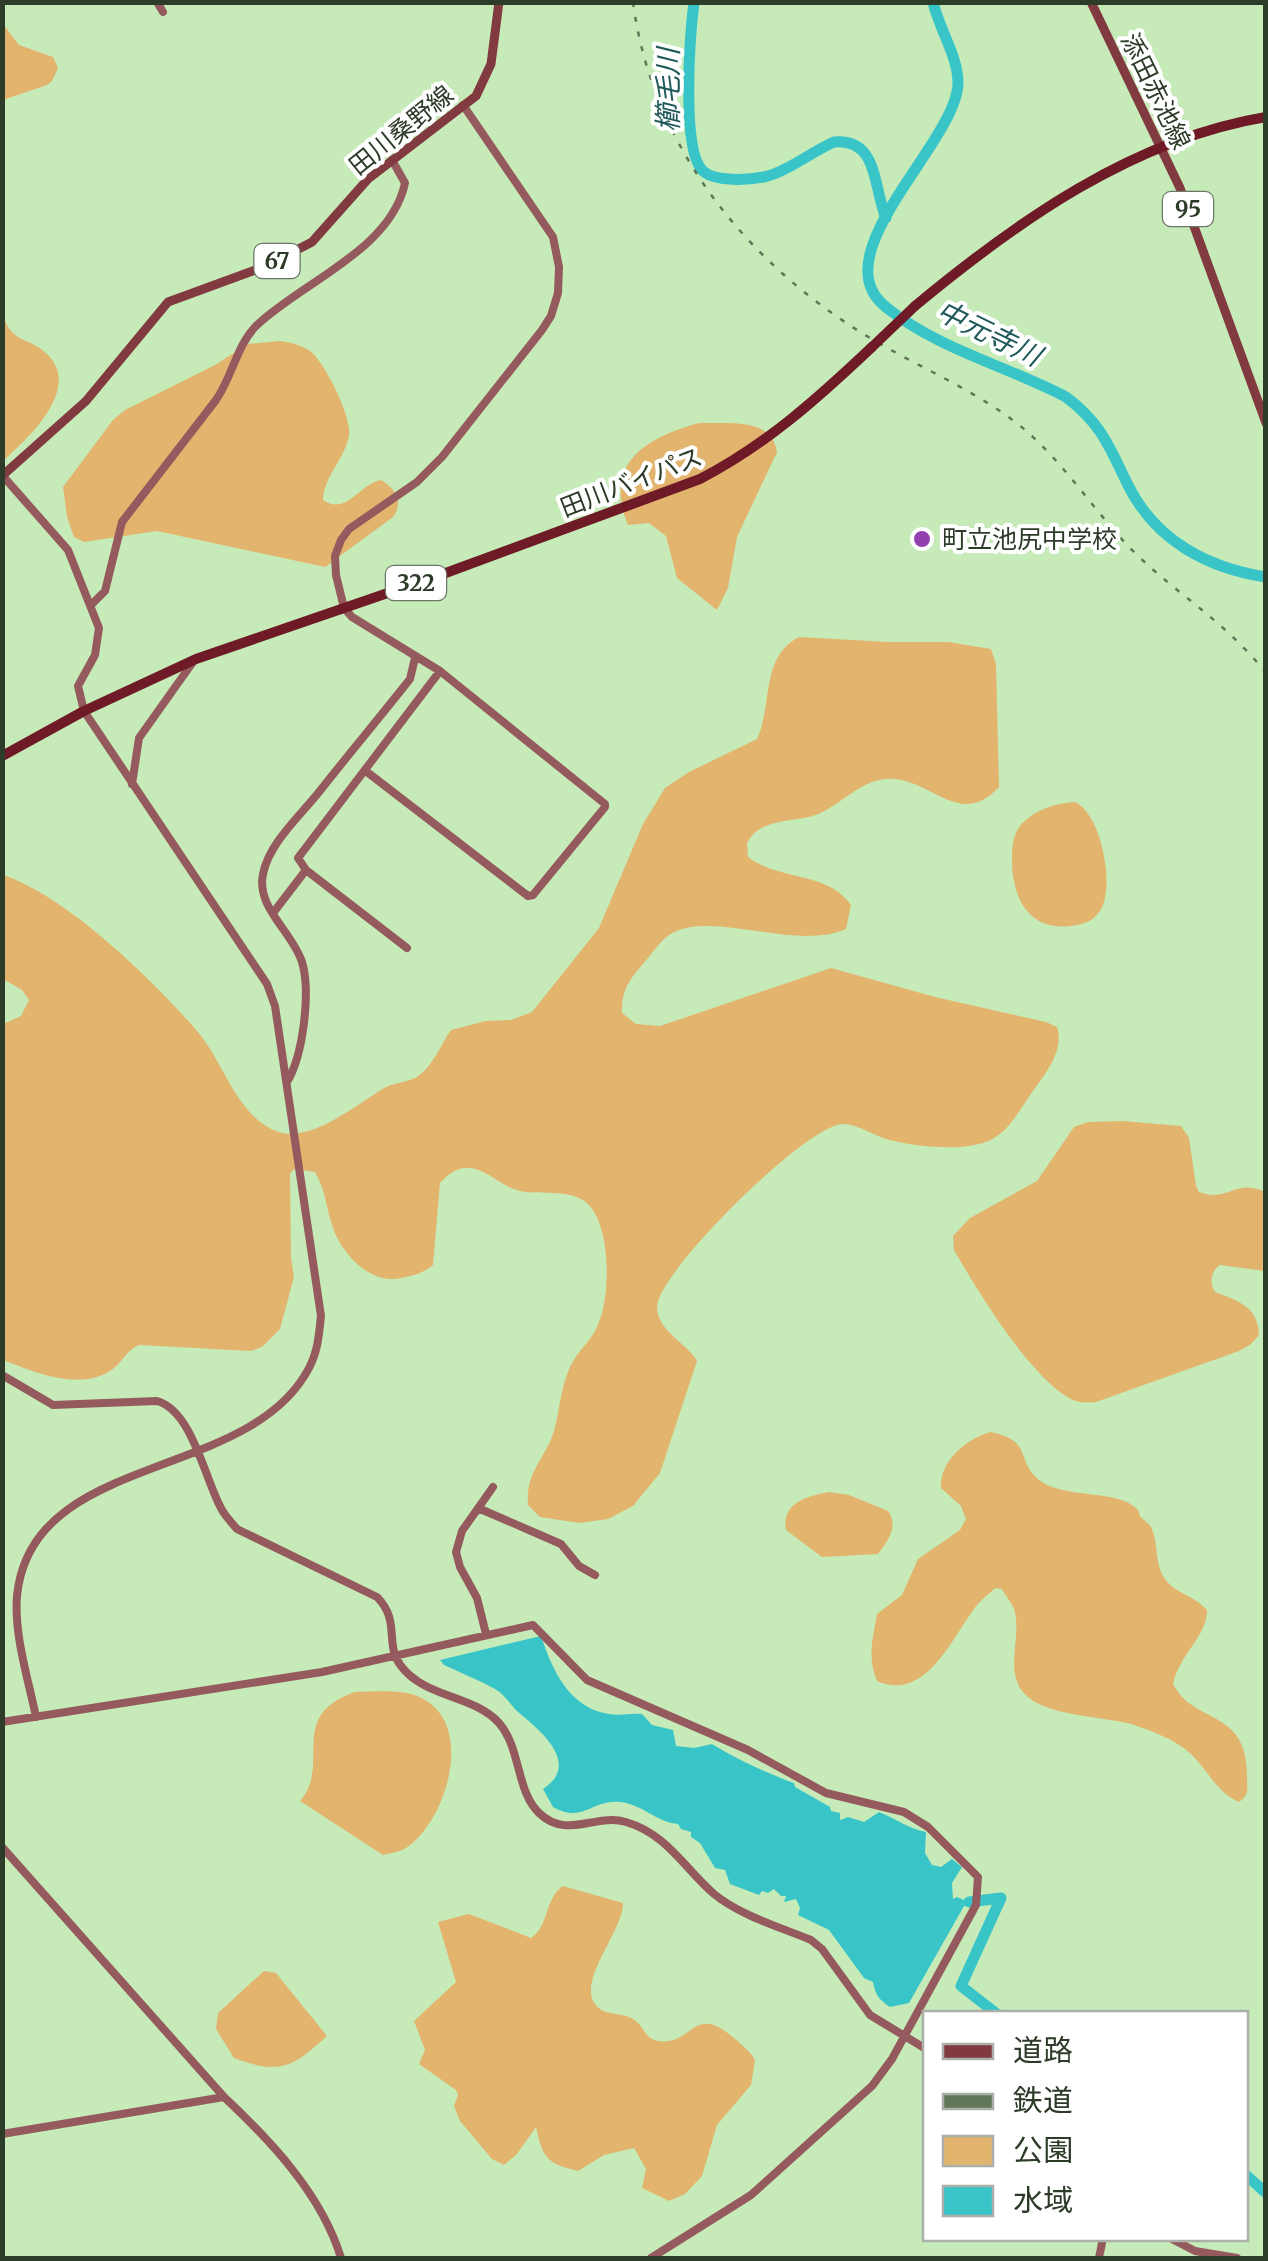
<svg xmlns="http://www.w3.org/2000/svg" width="1268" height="2261" font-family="Merriweather,'Noto Sans JP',serif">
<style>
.green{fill:#e2b46d}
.water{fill:#39c5c8}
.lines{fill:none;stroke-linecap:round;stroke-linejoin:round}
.river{stroke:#39c5c8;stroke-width:11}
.secondary{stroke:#955a5d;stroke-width:8}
.primary{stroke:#813a40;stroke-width:9}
.highway{stroke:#6e1b27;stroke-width:10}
.rail{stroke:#617758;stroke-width:2.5;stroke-dasharray:5 10;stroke-linecap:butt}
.highway-bridge{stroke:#6e1b27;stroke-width:10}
.poi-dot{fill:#9340af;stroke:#fff;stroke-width:4}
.labels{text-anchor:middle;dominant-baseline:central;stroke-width:8;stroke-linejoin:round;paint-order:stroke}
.shield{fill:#fff;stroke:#6c7668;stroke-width:2.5}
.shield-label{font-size:22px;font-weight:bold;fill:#2d3c28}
.street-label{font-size:25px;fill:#2d3c28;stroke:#fff}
.poi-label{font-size:25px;fill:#2d3c28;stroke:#fff;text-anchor:start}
.water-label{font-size:28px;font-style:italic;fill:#20595a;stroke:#fff}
</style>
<rect width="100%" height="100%" fill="#c7ebb8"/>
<!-- green -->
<path class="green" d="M3 24 19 45 53 57 58 68 52 81 47 85 3 100Z
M2 312C11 345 27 335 47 354 83 389 27 439 3 461Z
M280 341C290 342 301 345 310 351 324 361 352 417 349 435 345 459 324 476 323 500 347 516 359 484 381 480 396 489 404 502 393 517L325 567 157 531 84 542 74 537 67 517 63 487 113 420 125 410 215 365 248 344Z
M699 423C727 424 771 416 777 452L737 537 728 588 717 610 677 578 666 536 649 523 628 525C603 463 645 438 699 423Z
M799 637 888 642H948L991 649 996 664 999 787C958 831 930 775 885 779 858 782 841 805 816 815 793 823 760 817 747 843L748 857C779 881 827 871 851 905L846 929C794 952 709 908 669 935 659 942 651 955 643 964 629 980 621 991 622 1013L636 1024 660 1026 831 968 935 997 1046 1022 1057 1027C1064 1049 1048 1071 1035 1088 1024 1103 1012 1126 997 1136 974 1154 913 1147 886 1139 873 1135 857 1124 843 1124 807 1124 657 1273 657 1307 657 1331 687 1343 697 1361L660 1473 633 1506 608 1519 579 1523 540 1517 528 1505C525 1470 548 1457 555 1427 560 1407 561 1387 570 1367 577 1351 593 1340 599 1322 611 1295 612 1215 581 1199 557 1187 530 1199 507 1186 480 1170 465 1156 440 1183L433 1265C423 1274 408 1277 395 1279 366 1281 340 1251 332 1225 326 1207 325 1188 315 1172L294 1169 290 1174 291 1258 294 1277 280 1329 262 1347 251 1351 139 1345C125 1351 122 1364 110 1371 78 1391 34 1372 3 1360V1024L21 1016 29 1000 22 990 3 979V875C68 897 152 979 197 1031 224 1062 236 1115 276 1131 310 1145 358 1103 386 1087 397 1082 412 1082 421 1074 434 1063 441 1044 451 1030L486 1021 511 1020 532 1012 599 928 643 824 665 788 689 772 757 739C773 705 760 657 799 637Z
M1075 802C1101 814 1114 882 1102 907 1095 921 1085 924 1071 926 1030 931 1013 900 1012 863 1012 851 1012 836 1020 826 1033 810 1056 803 1075 802Z
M1123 1121 1181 1126 1189 1138 1196 1186 1199 1192C1229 1203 1235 1178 1265 1192V1271L1220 1265C1211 1271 1209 1283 1215 1292 1239 1301 1258 1307 1259 1335L1250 1345 1239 1351 1096 1402C1088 1403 1081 1403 1073 1400 1032 1381 977 1290 954 1250L953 1236 970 1218 1037 1181 1074 1127 1088 1122Z
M990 1432C1035 1440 1014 1463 1042 1482 1068 1499 1117 1489 1137 1509 1139 1511 1139 1514 1140 1516 1143 1520 1148 1522 1151 1527 1158 1541 1155 1558 1161 1572 1170 1593 1193 1594 1207 1610 1207 1637 1180 1653 1173 1684 1194 1725 1247 1708 1247 1775 1247 1788 1250 1795 1239 1802 1217 1793 1207 1769 1190 1753 1174 1739 1154 1732 1134 1725 1104 1715 1035 1718 1019 1686 1007 1662 1022 1634 1014 1609 1012 1603 1005 1595 1002 1589L995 1588C989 1594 982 1599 977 1605 953 1635 927 1703 877 1681 867 1658 873 1637 877 1614L902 1595 918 1559 960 1530 966 1519 961 1506 941 1488C939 1462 966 1439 990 1432Z
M829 1492 849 1495 888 1511C899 1526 888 1541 878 1554L822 1557 786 1530C781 1503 807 1496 829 1492Z
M355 1692C375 1692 398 1689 417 1696 478 1720 447 1821 406 1848 400 1852 390 1853 383 1855L300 1801C333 1763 285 1717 355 1692Z
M563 1886 623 1903C624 1932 570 1987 600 2009 610 2016 625 2012 636 2021 644 2028 646 2039 658 2041 694 2046 692 2002 734 2038 742 2045 750 2051 755 2060L751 2085 717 2125 702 2176 685 2194 669 2201 642 2188 646 2169 634 2148 604 2155 578 2171C545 2163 543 2157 536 2127L517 2154 504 2165 492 2159 460 2121 454 2106 458 2095 456 2090 419 2064 425 2050 414 2021 456 1982 438 1922 469 1914 531 1938C550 1925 544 1899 563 1886Z
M264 1971 276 1973 327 2036C292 2068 280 2075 234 2058L216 2029 218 2013Z"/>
<!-- water -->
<path class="water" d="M541 1636C553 1672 570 1708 609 1714 620 1716 631 1713 642 1714L652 1725 673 1730 676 1746 694 1748 712 1744C734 1758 771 1775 794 1783L795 1787 830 1807 831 1811 840 1813V1820L848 1817 864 1822 879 1812C895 1818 909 1829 926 1832L925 1853 932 1865 941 1867 952 1859 962 1867 952 1883 953 1899 957 1897 966 1901 974 1898 973 1904 964 1906 909 2003 890 2007C879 2000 875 1994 873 1982L864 1978 829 1930 798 1915 800 1908 796 1899 784 1902 786 1896H781L774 1889 768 1893 762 1891 759 1895 730 1884 725 1870 715 1868 700 1843 691 1837V1832L681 1829 678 1824C658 1823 642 1804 620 1802 592 1799 583 1824 553 1807L543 1789C583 1763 537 1728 517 1711 510 1704 504 1694 495 1689 479 1680 461 1673 444 1665L440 1660Z"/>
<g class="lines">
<!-- river -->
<path class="river" d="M694 2C690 34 681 151 703 171 715 182 748 180 764 177 785 173 813 151 834 142 879 138 873 188 886 218
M933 2C939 29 958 56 958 83 957 143 818 256 887 308 940 350 1007 366 1066 397 1102 424 1109 447 1128 485 1155 540 1207 568 1266 577
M969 1902 1001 1898 961 1986 997 2014
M1246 2175 1266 2193"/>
<!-- secondary -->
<path class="secondary" d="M157 2 163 12
M2 475 68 550 99 628 95 655 78 686 84 711 267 984 275 1006 321 1316C319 1334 318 1351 309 1368 249 1483 31 1451 17 1596 14 1635 28 1678 36 1717
M91 605 105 591 122 522 216 400C232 377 237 345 256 326 302 282 391 250 405 183L392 160
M367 772 528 896 533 895 605 807V804L440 671 352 617 344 608 336 575 335 556 341 540 349 529 417 482 442 457 542 330 551 316 558 293 559 267 553 237 463 105
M132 784 139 738 193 662
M273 913 306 870
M407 948 306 870 298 858 440 671
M287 1082C303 1056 311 992 302 962 292 931 256 908 263 874 269 843 300 816 319 792 349 754 380 717 410 679L415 658
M2 1375 53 1405 157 1401C193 1411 205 1481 222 1510 226 1517 232 1523 237 1529L377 1597C401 1621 384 1644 401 1666 425 1698 474 1695 499 1723 521 1748 516 1791 539 1813 567 1840 595 1813 626 1822 667 1834 685 1869 714 1894 741 1916 780 1927 811 1940L822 1949 870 2015 926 2049
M478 1508 561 1544 579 1566 595 1575
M486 1634 477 1598 460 1567 456 1552 462 1531 493 1487
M2 1722 322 1672 533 1625 587 1680 748 1750 826 1793 904 1812 928 1827 978 1877 976 1905 892 2059 872 2086 751 2195 651 2258
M2 1847 224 2097C271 2141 322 2195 341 2258
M2 2134 224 2097
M1170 2238 1195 2251 1237 2258
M1099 2258 1103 2238"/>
<!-- primary -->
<path class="primary" d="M1091 2 1180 188 1266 423
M2 476 86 401 168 302 266 266 312 242 368 179 476 96 491 64 499 2"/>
<!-- highway -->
<path class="highway" d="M915 306C1016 222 1133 139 1266 117
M2 756 84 711 196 659 443 574 700 479C766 445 818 398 872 347"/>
<!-- rail -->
<path class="rail" d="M633 2C652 147 747 264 870 338 917 366 970 388 1014 421 1061 457 1091 508 1132 550 1177 595 1224 620 1266 673"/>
<!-- highway-bridge -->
<path class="highway-bridge" d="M872 347 915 306"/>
</g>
<!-- markers -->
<circle class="poi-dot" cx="922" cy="539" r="10"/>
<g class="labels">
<!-- shield labels -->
<g class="shield">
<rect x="1163" y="192" width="50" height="34" rx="8"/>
<rect x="254.5" y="244" width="45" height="34" rx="8"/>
<rect x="386" y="566" width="60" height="34" rx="8"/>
</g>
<g class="shield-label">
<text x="1188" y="209">95</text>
<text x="277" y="261">67</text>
<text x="416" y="583">322</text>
</g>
<!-- street labels -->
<g class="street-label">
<text transform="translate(1156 91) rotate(64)">添田赤池線</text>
<text transform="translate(401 130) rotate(-39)">田川桑野線</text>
<text transform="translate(631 482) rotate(-21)">田川バイパス</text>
</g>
<!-- poi labels -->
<g class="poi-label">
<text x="942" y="539">町立池尻中学校</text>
</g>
<!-- water labels -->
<g class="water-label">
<text transform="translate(668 90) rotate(-90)">櫛毛川</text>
<text transform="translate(989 333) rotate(26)">中元寺川</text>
</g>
</g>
<!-- border -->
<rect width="1268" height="2261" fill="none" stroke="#2d3c28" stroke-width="10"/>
<!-- legend -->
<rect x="923" y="2011" width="325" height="230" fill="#ffffff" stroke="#abb1a9" stroke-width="2.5"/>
<rect x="943" y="2044" width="50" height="15" fill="#813a40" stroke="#abb1a9" stroke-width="2.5"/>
<text x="1013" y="2061" font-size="30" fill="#2d3c28">道路</text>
<rect x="943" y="2094" width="50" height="15" fill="#617758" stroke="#abb1a9" stroke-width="2.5"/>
<text x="1013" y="2111" font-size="30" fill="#2d3c28">鉄道</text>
<rect x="943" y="2136" width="50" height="30" fill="#e2b46d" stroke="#abb1a9" stroke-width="2.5"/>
<text x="1013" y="2161" font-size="30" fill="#2d3c28">公園</text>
<rect x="943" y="2186" width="50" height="30" fill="#39c5c8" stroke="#abb1a9" stroke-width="2.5"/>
<text x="1013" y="2211" font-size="30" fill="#2d3c28">水域</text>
</svg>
